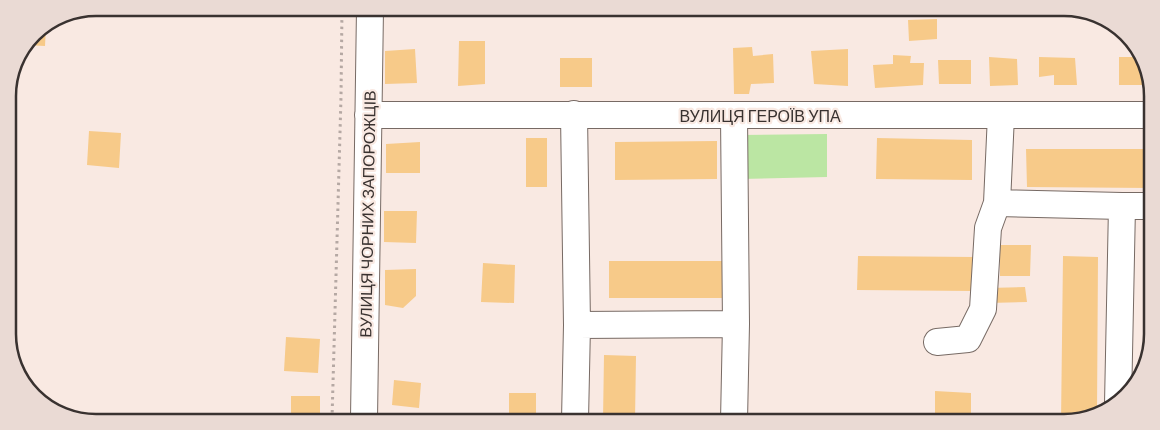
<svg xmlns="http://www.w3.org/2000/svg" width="1160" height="430" font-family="Barlow,sans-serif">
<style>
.green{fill:#bbe6a3}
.building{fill:#f7ca89}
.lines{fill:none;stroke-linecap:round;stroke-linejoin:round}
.minor-casing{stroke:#776a64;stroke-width:28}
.path{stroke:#b5a8a3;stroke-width:3;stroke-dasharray:2.5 4;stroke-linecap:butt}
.minor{stroke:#fff;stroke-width:26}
.labels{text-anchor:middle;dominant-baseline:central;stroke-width:4.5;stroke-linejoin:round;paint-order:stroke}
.street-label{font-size:16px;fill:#393230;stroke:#f9e9e2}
.rim{fill:none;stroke:#393230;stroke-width:2.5}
</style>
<rect width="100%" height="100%" fill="#f9e9e2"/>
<!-- green -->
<path class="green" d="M827 134V177L739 179V135Z"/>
<!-- building -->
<path class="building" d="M937 19V39L909 41 908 20Z
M46 26 45 46 25 45 37 30Z
M459 41H485V84L458 86Z
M752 47 753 56 773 54 774 83 751 84 749 94H734L733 48Z
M415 49 417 83 385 84V51Z
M848 49V86L814 84 811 51Z
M893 55 911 56 910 63H924L923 85 875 88 873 65 893 64Z
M989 57 1017 59 1018 85 990 86Z
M1039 57 1075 58 1077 85H1054V75L1039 77Z
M1119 57H1140L1149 78V85H1119Z
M560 58H592V87H560Z
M938 60H971V84H939Z
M89 131 121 133 119 168 87 165Z
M526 138H547V187H526Z
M877 138 972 140V180L876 179Z
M717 141V179L615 180V142Z
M420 142V173H386V144Z
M1026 149H1151L1150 188 1027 187Z
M384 211H417L416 243 384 242Z
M1000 245H1031L1030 276H1000Z
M858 256 975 257 973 291 857 290Z
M1063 256 1098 257 1097 412 1070 422H1061Z
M609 261H727V298H609Z
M483 263 515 265 514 303 481 302Z
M416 269V296L403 308 385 305V270Z
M1025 287 1027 302 988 303V288Z
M286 337 320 339 318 373 284 371Z
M604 355 636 356 635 420H603Z
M394 380 421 383 419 408 392 405Z
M935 391 971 393V422H935Z
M509 393H536V420H509Z
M291 396H320V419H291Z"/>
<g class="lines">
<defs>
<path id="minor" d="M574 114 577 325 575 420
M368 115H1151
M997 203 1122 206 1118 404
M1122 206H1150
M577 325 736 324 734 116
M937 342 968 339 983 309 988 228 997 203 1001 115
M364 419 370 9
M734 421 736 324"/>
</defs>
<!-- minor casing -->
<use href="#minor" class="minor-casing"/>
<!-- path -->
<path class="path" d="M332 419 341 97 342 9"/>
<!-- minor -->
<use href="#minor" class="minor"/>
</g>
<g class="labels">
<!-- street labels -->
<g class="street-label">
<text x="760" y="115">ВУЛИЦЯ ГЕРОЇВ УПА</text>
<text transform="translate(367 214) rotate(-89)">ВУЛИЦЯ ЧОРНИХ ЗАПОРОЖЦІВ</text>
</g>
</g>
<!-- crop -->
<path d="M0 0H1160V430H0ZM96 16H1064A80 80 0 0 1 1144 96V334A80 80 0 0 1 1064 414H96A80 80 0 0 1 16 334V96A80 80 0 0 1 96 16Z" fill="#eadad4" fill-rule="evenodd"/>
<path class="rim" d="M96 16H1064A80 80 0 0 1 1144 96V334A80 80 0 0 1 1064 414H96A80 80 0 0 1 16 334V96A80 80 0 0 1 96 16Z"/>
</svg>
